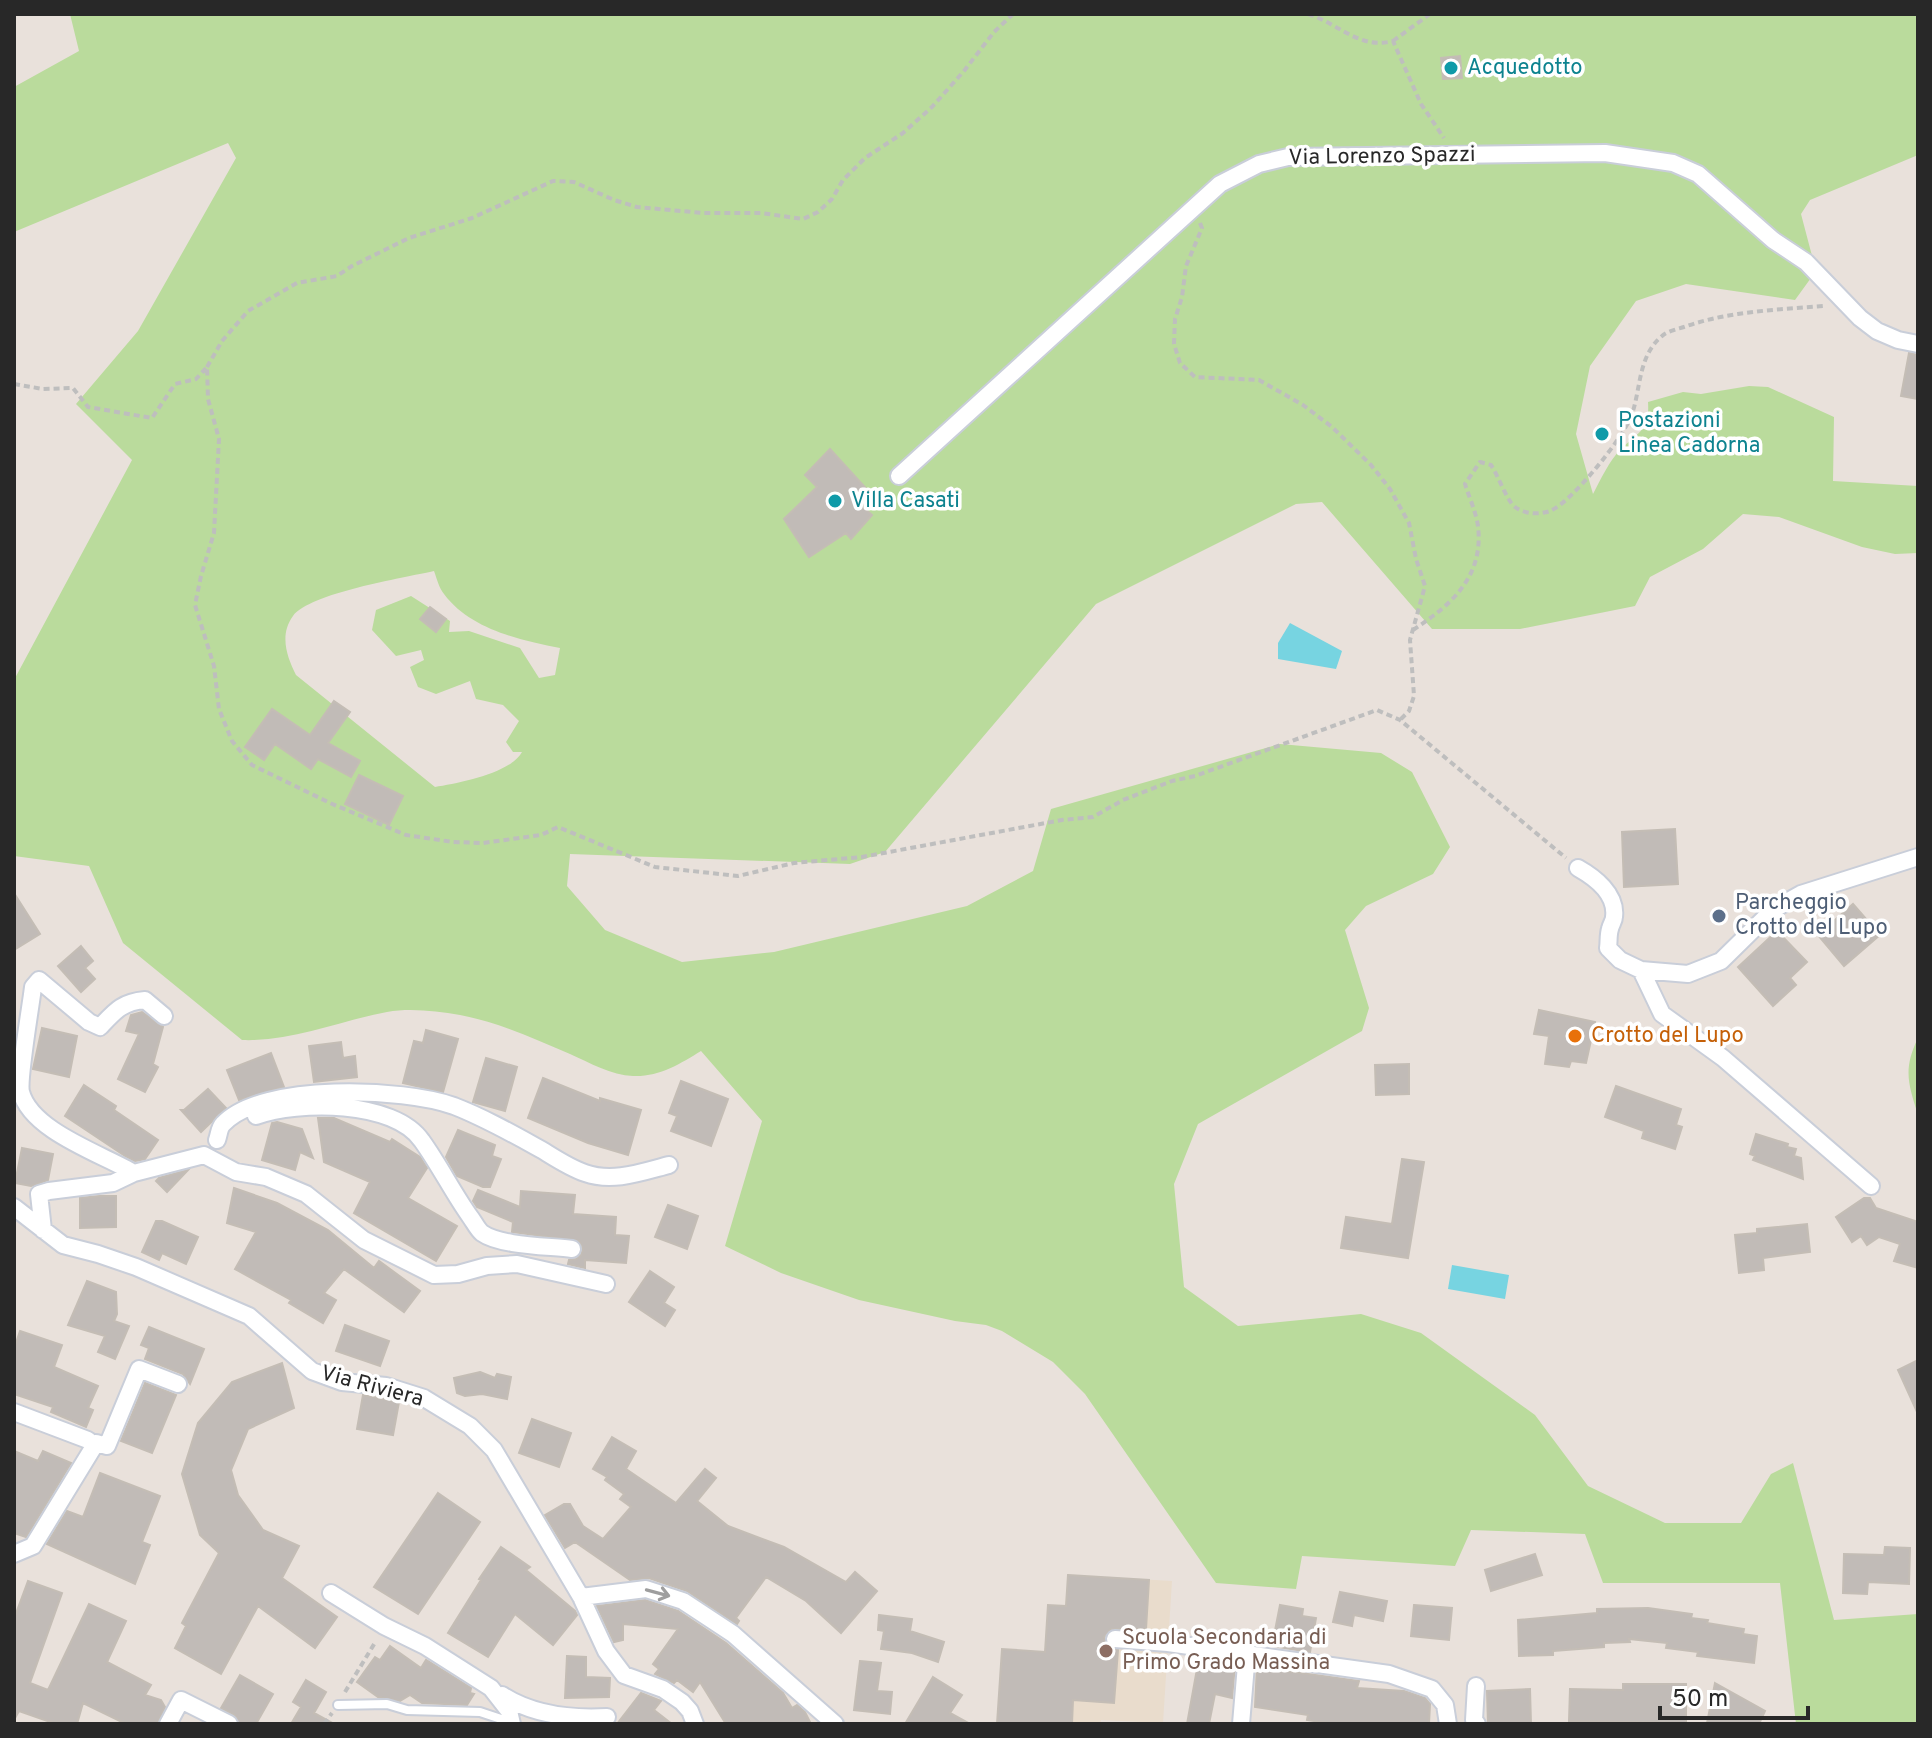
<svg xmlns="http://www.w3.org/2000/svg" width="1932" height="1738" font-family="Overpass,sans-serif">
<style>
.education{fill:#e9dccc}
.green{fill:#badb9c;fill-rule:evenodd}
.water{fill:#77d4e1}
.building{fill:#c1bbb7;stroke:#c4bdb5;stroke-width:2}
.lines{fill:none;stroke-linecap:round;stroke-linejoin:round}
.lane-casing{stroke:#c9ced9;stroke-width:12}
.street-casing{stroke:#c9ced9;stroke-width:20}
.path{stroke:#bebebe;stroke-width:4;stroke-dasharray:6 4;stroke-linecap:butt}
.lane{stroke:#fff;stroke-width:8}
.street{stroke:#fff;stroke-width:16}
.oneway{stroke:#9e9e9e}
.culture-dot{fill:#0f9aa8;stroke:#fff;stroke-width:3}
.service-dot{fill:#5c6f8a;stroke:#fff;stroke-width:3}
.food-dot{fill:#e8710a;stroke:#fff;stroke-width:3}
.education-dot{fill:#8d6e63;stroke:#fff;stroke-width:3}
.labels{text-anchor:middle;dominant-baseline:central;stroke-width:7;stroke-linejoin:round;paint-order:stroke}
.culture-label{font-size:22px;fill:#0d838f;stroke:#fff;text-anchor:start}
.street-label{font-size:22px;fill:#282828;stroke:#fff}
.service-label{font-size:22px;fill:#4e5e75;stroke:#fff;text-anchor:start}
.food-label{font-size:22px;fill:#c56008;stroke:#fff;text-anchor:start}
.education-label{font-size:22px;fill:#785e54;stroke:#fff;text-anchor:start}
</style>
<rect width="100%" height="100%" fill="#e9e1db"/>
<!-- education -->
<path class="education" d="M1068 1575 1172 1581 1163 1723 1101 1720 1100 1724H997L1002 1649 1045 1652 1048 1605 1065 1606Z"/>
<!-- green -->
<path class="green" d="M70 14H1918V155L1810 200 1801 214 1816 271 1795 300 1686 284 1636 301 1590 366 1576 434 1593 494C1601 479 1609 461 1621 449 1638 432 1650 431 1648 402L1683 392 1701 394 1749 386 1768 387 1834 417 1833 481 1918 486V553L1895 554 1862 547 1779 517 1743 514 1703 549 1650 577 1635 606 1520 629H1432L1322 502 1296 504 1096 604 885 852 850 864 570 854 567 886 605 930 682 962 774 952 967 906 1033 871 1051 809 1280 744 1381 753 1412 772 1450 847 1433 874 1366 906 1345 930 1369 1008 1362 1031 1198 1124 1174 1184 1184 1287 1238 1326 1361 1314 1421 1333 1535 1415 1588 1486 1665 1523H1741L1771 1474 1793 1463 1834 1620 1918 1614V1724H1796L1780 1583H1603L1585 1534 1471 1530 1455 1566 1302 1556 1296 1589 1216 1583 1085 1394 1053 1362 1002 1331 986 1325 955 1321 859 1300 781 1273 725 1246 762 1121 701 1051C680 1064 659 1077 633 1076 611 1075 590 1063 570 1054 535 1039 498 1022 460 1015 436 1011 410 1008 387 1012 339 1021 291 1042 242 1040L123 943 89 866 14 856V680L132 460 76 404 138 331 236 158 228 143 14 232V87L79 51ZM434 571C437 579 439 588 444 594 470 629 519 640 560 648L555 675 539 678 520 648 469 631 449 632 450 621 411 596 376 610 372 630 396 656 421 650 424 660 410 667 418 687 436 694 470 681 476 699 503 705 519 721 506 742 513 752H522C511 773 459 783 435 787L296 675C287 657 279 635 293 616 310 593 403 578 434 571Z
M1918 1038V1115C1908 1083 1903 1069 1918 1038Z"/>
<!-- water -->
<path class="water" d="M1290 623 1342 651 1336 669 1278 659V643Z
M1452 1265 1509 1275 1505 1299 1448 1289Z"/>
<!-- building -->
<path class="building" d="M1460 56 1462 78 1443 79 1441 58Z
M1909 353 1918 355V399L1901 396Z
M830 449 872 495 862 506 872 515 851 539 846 533 809 557 784 519 817 487 805 475Z
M430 607 446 619 436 632 420 619Z
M334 701 350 712 328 743 360 761 351 777 318 759 311 769 275 744 264 760 245 747 272 709 310 735Z
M359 775 403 796 389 825 345 804Z
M1675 829 1678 884 1624 887 1622 832Z
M14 893 40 934 14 950Z
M1853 904 1880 935 1844 966 1818 935Z
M1777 931 1807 962 1790 978 1796 985 1773 1006 1738 967Z
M81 946 93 961 85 968 95 979 81 992 58 966Z
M1539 1010 1595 1022 1586 1063 1571 1061 1569 1067 1545 1064 1549 1036 1534 1034Z
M142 1012 163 1027 153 1064 158 1067 145 1092 118 1079 139 1034 126 1031 131 1015Z
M42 1028 77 1036 69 1077 33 1069Z
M426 1030 458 1039 443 1092 403 1083 414 1041 423 1043Z
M341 1042 343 1058 355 1056 357 1077 314 1082 309 1046Z
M271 1053 284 1087 239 1100 227 1070Z
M486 1058 517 1067 505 1111 473 1102Z
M1409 1064V1094L1376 1095 1375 1065Z
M543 1078 600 1101V1098L641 1110 628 1155 588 1143 528 1118Z
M681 1081 728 1099 711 1146 671 1131 677 1116 669 1113Z
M84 1085 116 1106 114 1110 158 1140 145 1159 135 1161 125 1156 65 1116Z
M1616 1086 1681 1109 1676 1125 1682 1127 1675 1149 1642 1138 1644 1131 1605 1117Z
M208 1089 226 1108 201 1132 181 1110H184Z
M318 1118H334L390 1142 392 1139 420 1157 427 1168 408 1198 457 1226 436 1261 354 1213 370 1182 324 1162Z
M277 1122 302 1129 313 1158 300 1152 295 1170 262 1160 272 1123Z
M458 1130 495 1145 492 1156 501 1159 490 1187H483L457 1176 446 1157Z
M1756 1134 1788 1144 1787 1147 1796 1149 1794 1156 1801 1158 1803 1179 1753 1160 1755 1156 1750 1154Z
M22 1148 53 1154 48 1180 31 1186 15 1183Z
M1402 1159 1424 1162 1408 1258 1341 1248 1346 1217 1392 1224Z
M188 1170 167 1192 156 1181 159 1178Z
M234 1188 277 1203 328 1230 374 1268 379 1261 420 1291 404 1312 344 1269 324 1293 336 1300 323 1323 289 1303 291 1300 235 1269 256 1232 227 1223Z
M478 1190 520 1207 521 1191 575 1195 573 1214 616 1217 615 1235 629 1236 626 1263 585 1260V1268L568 1264 569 1260 576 1259 581 1255 583 1249 579 1241 512 1232 513 1222 477 1207 473 1201Z
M100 1196H116V1227L80 1228V1198Z
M1864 1198H1870L1876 1208 1918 1222V1268L1894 1261 1900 1244 1879 1237 1867 1245 1861 1236 1852 1242 1836 1217Z
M668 1205 698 1216 687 1249 655 1237Z
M156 1221H162L198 1237 186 1264 162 1253 159 1260 142 1252Z
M1807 1224 1810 1252 1763 1258 1764 1270 1739 1273 1735 1235 1757 1233V1229Z
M650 1271 674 1287 664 1303 675 1310 665 1326 629 1302Z
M87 1281 116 1292 117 1314 114 1321 129 1326 115 1359 98 1352 105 1336 68 1325Z
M345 1325 389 1341 380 1366 336 1351Z
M149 1327 204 1349 190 1384 183 1374 145 1359 149 1348 141 1345Z
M20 1331 62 1345 54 1367 98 1386 88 1408 93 1410 86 1427 51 1412 53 1407 14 1394V1349Z
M1918 1360V1414L1898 1370Z
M282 1363 294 1408 248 1429 231 1470 238 1495 263 1530 299 1546 282 1578 337 1617 315 1648 258 1606 221 1674 175 1648 186 1626 182 1623 219 1553 200 1535 182 1474 198 1423 232 1382Z
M480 1372 495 1378 497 1374 511 1377 507 1399 482 1394 465 1396 457 1393 454 1378Z
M145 1383 176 1395 152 1453 121 1441Z
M363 1395 399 1402 393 1435 357 1429Z
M532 1419 571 1433 559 1467 519 1453Z
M612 1437 636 1451 626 1469 676 1503 705 1469 716 1478 697 1501 728 1526 784 1547 846 1582 855 1572 877 1591 841 1633 806 1601 766 1577 736 1618 739 1621 737 1624 687 1591 649 1578 630 1580 575 1542 565 1548 545 1515 564 1504H570L583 1526 603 1539 631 1507 620 1499 624 1494 605 1480 607 1477 593 1469Z
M14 1451 38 1461 43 1451 71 1463 26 1537 14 1533Z
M100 1473 160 1496 142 1542 150 1545 135 1584 47 1544 67 1511 83 1517Z
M438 1493 480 1522 418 1614 374 1587Z
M501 1547 530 1567 526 1570 575 1611 577 1615 553 1645 515 1614 488 1657 448 1633 481 1580 479 1579Z
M1885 1547 1910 1548 1909 1584 1868 1582 1867 1594 1843 1593 1844 1554 1884 1555Z
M1535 1554 1542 1575 1491 1591 1485 1570Z
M1068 1575 1149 1580 1146 1629H1111L1104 1637 1108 1648 1118 1650 1114 1703 1073 1700 1072 1724H997L1002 1649 1045 1652 1048 1605 1066 1606Z
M28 1581 62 1593 30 1683 48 1690 89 1604 126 1621 107 1662 151 1685 145 1695 161 1700 165 1707 157 1724H126L83 1703 77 1724H56L19 1711 14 1720V1619Z
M1340 1592 1387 1601 1383 1621 1354 1615 1352 1626 1333 1622Z
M645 1600 678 1611 726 1643 783 1693 792 1708 797 1705 805 1712 811 1724H726L700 1682 693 1692 677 1680 674 1683 655 1674 659 1669 653 1664 678 1629 623 1624V1640L614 1642 597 1606Z
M1280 1605 1303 1609 1302 1616 1316 1618 1310 1652 1272 1646Z
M1414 1605 1452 1608 1449 1640 1411 1636Z
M1648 1608 1692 1614 1691 1618 1708 1620 1707 1623 1744 1629 1743 1634 1757 1636 1754 1663 1697 1656 1698 1652 1666 1648 1667 1643 1629 1639 1630 1642 1604 1643V1647L1553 1651V1655L1519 1656 1518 1620 1597 1613V1609Z
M879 1615 912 1619 910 1631 944 1642 938 1662 912 1653 881 1649 884 1631 878 1630Z
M390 1646 421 1668 426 1660 471 1688 470 1693 474 1694 467 1705 422 1703 410 1695 400 1701 378 1697 357 1682 375 1657 380 1660Z
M567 1656 586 1657V1677L610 1678 609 1697 565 1698Z
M1199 1658 1235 1664 1232 1698 1215 1694 1209 1724H1187Z
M860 1661 881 1663 877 1691 892 1692 890 1714 854 1710Z
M1257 1667 1359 1681 1357 1688 1404 1691 1425 1698 1430 1704 1429 1724H1333L1307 1720 1308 1715 1255 1707Z
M240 1675 273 1694 256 1724H240L235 1715 221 1708Z
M933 1677 962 1695 950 1713 970 1724H905Z
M306 1680 326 1692 314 1713 334 1724H291L301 1707 293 1702Z
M1715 1683 1765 1711 1759 1724 1707 1723Z
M1623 1684H1686V1723L1569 1721 1570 1689 1623 1690Z
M1530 1689 1531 1724H1488L1487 1691Z
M641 1693 661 1701 654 1710 672 1724H617Z"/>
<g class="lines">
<defs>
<path id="lane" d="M338 1705 387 1704 407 1710 480 1712 510 1722"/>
<path id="street" d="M899 476 1220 184 1259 164 1288 157 1605 153 1673 163 1698 174 1773 240 1806 262 1860 318 1877 331 1898 340 1918 344
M1578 868C1594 877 1617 894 1614 917 1614 921 1611 924 1610 929 1608 935 1609 942 1608 948L1620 960 1641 970 1688 974 1721 961 1774 909 1801 894 1918 857
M1641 970 1662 1014 1723 1058 1871 1186
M256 1116C298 1101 394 1100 422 1141 440 1166 453 1193 471 1218 474 1222 478 1230 482 1233 500 1246 549 1246 572 1249
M217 1140C219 1135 219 1128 223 1124 262 1082 404 1088 454 1106 485 1118 513 1134 542 1150 555 1158 570 1168 585 1173 613 1183 642 1172 669 1165
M134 1173C102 1154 31 1131 21 1092 18 1079 31 1005 33 987L39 980 89 1022 100 1027C115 1011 122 1002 145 1000L164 1016
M14 1207 63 1245 98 1254 136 1267 249 1316 312 1371 342 1382 386 1386 424 1398 470 1426 494 1450 581 1597 606 1651 624 1675 663 1689 682 1702 690 1711 695 1724
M43 1230 39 1194 49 1191 113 1183 134 1173 204 1155 236 1172 266 1177 306 1194 364 1240 434 1275 458 1274 487 1266 517 1264 606 1284
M14 1412 88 1440
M14 1554 33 1546 96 1443 107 1446 139 1369 178 1384
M331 1593 384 1626 425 1646 491 1688 509 1711 512 1724
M581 1597 646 1589 683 1601 733 1634 835 1724
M1115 1639 1168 1643 1389 1674 1432 1689 1445 1705 1448 1724
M1476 1686 1474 1720 1477 1724
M502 1695C533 1715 571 1719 607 1717
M168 1724 181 1700 229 1724
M1241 1724 1247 1653"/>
</defs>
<!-- lane casing -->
<use href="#lane" class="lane-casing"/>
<!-- street casing -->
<use href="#street" class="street-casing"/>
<!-- path -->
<path class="path" d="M1308 14C1338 23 1359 50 1393 41L1421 104 1444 138
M1393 41 1430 14
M1200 223 1202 228 1186 266 1182 297 1175 319 1174 344 1180 363 1195 377 1259 380 1303 405 1332 427 1371 465 1390 489 1409 523 1416 559 1425 586 1410 640 1414 696 1409 711 1400 720
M207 367 222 341 248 311 297 283 337 276 352 266 409 238 472 218 553 181 574 182 614 200 637 207 703 213H761L803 219 818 212 832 199 843 180 865 158 903 133 932 107 964 71 994 32 1013 14
M14 384 43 389 73 388 88 407 152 418 175 384 196 379 207 367 208 399 219 439 214 533 201 576 195 605 214 666 219 709 232 741 252 765 330 803 406 835 453 842 483 843 541 835 558 827 655 867 738 876 794 863 862 857 1062 820 1093 817 1123 800 1172 781 1195 776 1377 710 1400 720 1566 858
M1413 630C1451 605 1484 577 1478 526 1476 512 1469 497 1465 484L1480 462 1491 465C1498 475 1507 501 1515 507 1524 514 1539 515 1550 511 1571 503 1625 436 1632 414 1641 388 1638 356 1662 336 1667 331 1678 329 1684 327 1729 311 1776 310 1823 306
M345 1692 376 1641
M324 1724 332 1713"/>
<!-- lane -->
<use href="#lane" class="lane"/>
<!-- street -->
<use href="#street" class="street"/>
</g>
<!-- one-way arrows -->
<defs><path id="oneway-shaft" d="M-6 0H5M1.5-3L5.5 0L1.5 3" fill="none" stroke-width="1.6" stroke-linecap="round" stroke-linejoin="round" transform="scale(2)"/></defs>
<use class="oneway" href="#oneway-shaft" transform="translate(658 1593) rotate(15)"/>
<!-- markers -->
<g class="culture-dot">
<circle cx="1451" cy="68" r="8"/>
<circle cx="1602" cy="434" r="8"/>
<circle cx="835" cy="501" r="8"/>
</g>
<circle class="service-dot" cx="1719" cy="916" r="8"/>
<circle class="food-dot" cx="1575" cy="1036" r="8"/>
<circle class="education-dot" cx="1106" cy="1651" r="8"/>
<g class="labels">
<!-- culture labels -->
<g class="culture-label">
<text x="1467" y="68">Acquedotto</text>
<text x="1618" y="421">Postazioni<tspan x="1618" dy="25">Linea Cadorna</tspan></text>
<text x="851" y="501">Villa Casati</text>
</g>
<!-- street labels -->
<g class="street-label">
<text transform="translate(1382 157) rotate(-1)">Via Lorenzo Spazzi</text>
<text transform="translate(372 1387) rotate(15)">Via Riviera</text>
</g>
<!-- service labels -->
<g class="service-label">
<text x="1735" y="903">Parcheggio<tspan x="1735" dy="25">Crotto del Lupo</tspan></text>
</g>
<!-- food labels -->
<g class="food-label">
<text x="1591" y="1036">Crotto del Lupo</text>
</g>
<!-- education labels -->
<g class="education-label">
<text x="1122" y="1638">Scuola Secondaria di<tspan x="1122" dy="25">Primo Grado Massina</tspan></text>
</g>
</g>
<!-- border -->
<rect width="1932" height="1738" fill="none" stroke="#282828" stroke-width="32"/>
<!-- scale -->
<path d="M1660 1706v12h148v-12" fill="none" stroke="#282828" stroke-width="4"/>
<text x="1672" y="1706" font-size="24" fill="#282828" stroke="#ffffff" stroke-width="6" paint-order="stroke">50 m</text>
</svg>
